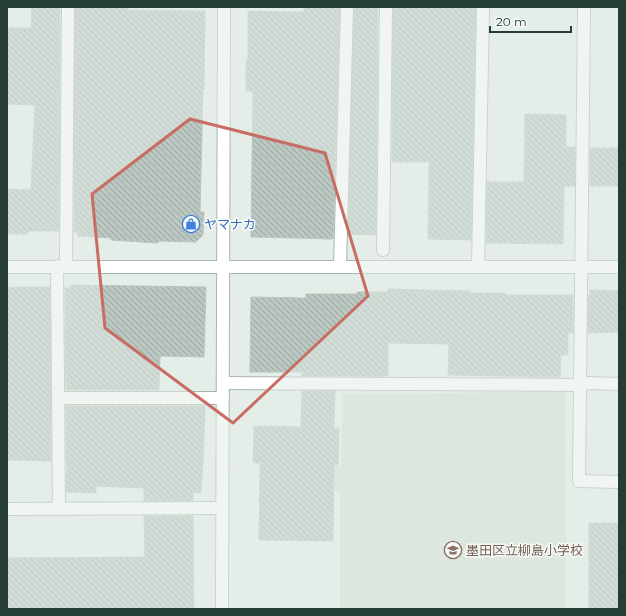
<svg xmlns="http://www.w3.org/2000/svg" width="626" height="616" font-family="Montserrat,'Noto Sans JP',sans-serif">
<style>
.built{fill:#d4ddd7}
.building{fill:url(#building-back-hatch);stroke:#b8c6be}
.lines{fill:none;stroke-linecap:round;stroke-linejoin:round}
.lane-casing{stroke:#a8b5ae;stroke-width:14}
.street-casing{stroke:#a8b5ae;stroke-width:14}
.secondary-casing{stroke:#a5b8ae;stroke-width:14}
.lane{stroke:#fff;stroke-width:12}
.street{stroke:#fff;stroke-width:12}
.secondary{stroke:#fff;stroke-width:12}
.marked{fill:none;stroke:#c86d63;stroke-width:3;stroke-linejoin:round}
.labels{text-anchor:middle;dominant-baseline:central;stroke-width:3;stroke-linejoin:round;paint-order:stroke}
.shop-label{font-size:13px;fill:#366cbe;stroke:#f6faf7;text-anchor:start}
.education-label{font-size:13px;fill:#785e54;stroke:#f6faf7;text-anchor:start}
</style>
<defs>
<pattern id="building-back-hatch" width="6" height="6" patternUnits="userSpaceOnUse"><rect width="6" height="6" fill="#bbc8c1"/><path d="M-1 5l2 2M0 0l6 6M5-1l2 2" fill="none" stroke="#98a49d"/></pattern>
</defs>
<rect width="100%" height="100%" fill="#e5ede8"/>
<!-- built -->
<path class="built" d="M566 392V609H340V491L266 489 267 465 341 467 343 394Z"/>
<!-- building -->
<path class="building" d="M32 7H60L59 231H28V234H7V189L31 190 35 105 7 104V28H31Z
M75 7H128V10L205 11 204 89H203L200 212H204L203 235 196 242 158 241V243L111 240V238L78 236V232H74Z
M304 7H340L333 239 251 237 253 91H246V60H248V11L304 12Z
M354 7H378L376 235 348 234Z
M393 7H476L471 240 428 239 429 162H392Z
M525 114 566 115V147H575V186H564L563 244 486 243 487 182H524Z
M590 148H619V186H590Z
M71 285 206 287 204 357 160 356 159 390H66L65 288H71Z
M21 287H50L51 461 7 460V288Z
M388 289 470 291V293H505V295H573V333H568V355H561L560 377 448 375 449 344 388 343V376H302V372H250L251 297 306 298V294H357V292H388Z
M590 290 619 291V332L588 333V295H590Z
M302 391H335L334 428H339L338 465H334L333 541 259 540 260 463H253L254 426 301 427Z
M66 406H205L203 463 201 493 193 492V501H144V488L96 486V493L66 492 67 461H66Z
M144 516H193L194 609H7V558L145 557Z
M589 523H619V609H589Z"/>
<g class="lines">
<defs>
<path id="lane" d="M57 266 59 508
M66 266 68 7
M340 267 347 7
M478 267 483 7
M223 383 581 385 589 383 619 384"/>
<path id="street" d="M584 7 579 481 619 482
M383 250 386 7
M58 398H223
M7 509 222 508"/>
<path id="secondary" d="M7 267H619
M222 609 224 7"/>
</defs>
<!-- lane casing -->
<use href="#lane" class="lane-casing"/>
<!-- street casing -->
<use href="#street" class="street-casing"/>
<!-- secondary casing -->
<use href="#secondary" class="secondary-casing"/>
<!-- lane -->
<use href="#lane" class="lane"/>
<!-- street -->
<use href="#street" class="street"/>
<!-- secondary -->
<use href="#secondary" class="secondary"/>
</g>
<!-- marked area -->
<path d="M0 0H626V616H0ZM190 119 325 153 368 296 233 423 105 328 92 194Z" fill="#e5ede8" fill-opacity=".55" fill-rule="evenodd"/>
<path class="marked" d="M190 119 325 153 368 296 233 423 105 328 92 194Z"/>
<!-- icons -->
<defs>
<symbol id="shop-ring" viewBox="-11 -11 22 22"><circle r="9.5" fill="#f6faf7" stroke="#3f7fe0" stroke-width="1.5"/><path d="M-5-2.5h2.3a2.7 3.5 0 0 1 5.4 0H5L5.5 6h-11ZM-1.5-2.5h3a1.5 2.3 0 0 0-3 0Z" fill="#3f7fe0"/></symbol>
<symbol id="school-ring" viewBox="-11 -11 22 22"><circle r="9.5" fill="#f6faf7" stroke="#8d6e63" stroke-width="1.5"/><path d="M0-5L7-2L0 1L-7-2ZM-4 1L0 2.5L4 1V4Q0 6-4 4Z" fill="#8d6e63"/></symbol>
</defs>
<g fill-rule="evenodd">
<use href="#shop-ring" x="181" y="214" width="20" height="20"/>
<use href="#school-ring" x="443" y="540" width="20" height="20"/>
</g>
<g class="labels">
<!-- shop labels -->
<g class="shop-label">
<text x="204" y="224">ヤマナカ</text>
</g>
<!-- education labels -->
<g class="education-label">
<text x="466" y="550">墨田区立柳島小学校</text>
</g>
</g>
<!-- border -->
<rect width="626" height="616" fill="none" stroke="#263d33" stroke-width="16"/>
<!-- scale -->
<path d="M490 26v6h81v-6" fill="none" stroke="#263d33" stroke-width="2"/>
<text x="496" y="26" font-size="12" fill="#263d33" stroke="#f6faf7" stroke-width="3" paint-order="stroke">20 m</text>
</svg>
